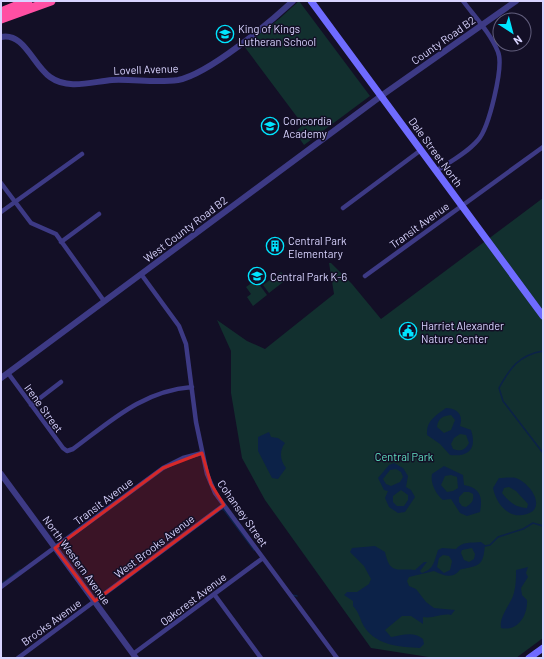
<svg xmlns="http://www.w3.org/2000/svg" width="544" height="659" font-family="Barlow,sans-serif">
<style>
.green{fill:#12302f}
.water{fill:#0c2248;fill-rule:evenodd}
.lines{fill:none;stroke-linecap:round;stroke-linejoin:round}
.stream{stroke:#0c2248;stroke-width:1.5}
.minor{stroke:#3d3a85;stroke-width:4.5}
.tertiary{stroke:#3d3a85;stroke-width:6}
.secondary{stroke:#6f6bff;stroke-width:7}
.motorway{stroke:#ff4fa3;stroke-width:9}
.marked{fill:#d62828;fill-opacity:0.2;stroke:#d62828;stroke-width:3;stroke-linejoin:round}
.labels{text-anchor:middle;dominant-baseline:central;stroke-width:3;stroke-linejoin:round;paint-order:stroke}
.poi-label{font-size:11px;fill:#d9d4ff;stroke:#130f26;text-anchor:start}
.street-label{font-size:11px;fill:#d9d4ff;stroke:#130f26}
.park-label{font-size:11px;fill:#5fe0c0;stroke:#130f26}
</style>
<rect width="100%" height="100%" fill="#130f26"/>
<!-- green -->
<path class="green" d="M299 1 370 96 304 145 295 132 303 125 244 46 279 19Z
M543 198V638L516 658H435L371 648 265 500 242 458 231 393V351L217 320 247 341 265 349 334 294 329 263H331L352 284 381 319Z
M281 272 287 279 269 293 263 285Z
M256 280 267 295 253 306 247 297 251 294 246 287Z"/>
<!-- water -->
<path class="water" d="M446 408C456 408 464 414 460 426L471 430C477 449 469 457 450 455L440 444 427 435C426 421 435 416 446 408ZM451 415 455 420 451 430 444 433 437 427C438 418 443 416 451 415ZM460 434 466 435 469 443C465 450 461 452 453 449L451 444 454 438Z
M269 432 271 437 278 438 285 443C279 451 280 460 286 468L278 479 272 478 258 451V437Z
M394 463 403 468 408 476 406 487 411 490 415 497 405 512 398 513 389 507 385 498 388 491 384 490 378 478 389 465ZM396 469 401 472 403 477 400 482 391 486 386 484 383 479 390 470ZM401 490 408 495V500L404 506H397L393 502V496Z
M444 466 463 475 464 485C480 488 483 496 480 512L467 516 460 513 451 499 443 500C436 494 430 483 432 474ZM451 475 457 477 458 488 453 491 447 492 441 485 445 476ZM464 492H469L473 494C474 501 472 503 466 507L462 506 459 502V497Z
M499 478C504 478 511 477 516 478 527 482 543 500 533 511 514 523 497 508 493 488ZM509 487 516 491 528 504 527 508C516 508 508 501 502 493L504 488Z
M481 542 485 545C483 565 481 565 463 569 460 569 460 570 458 572 451 579 442 575 434 571L409 577 407 581 409 586 416 589 426 602 434 608 455 610 451 615C441 613 433 619 423 617V624L411 616H402L385 630 391 637C402 635 414 631 423 639L424 644 420 648C401 647 378 646 365 628 360 621 360 613 353 606V601L344 595 347 592H357L369 584 371 579 364 566 350 552 352 548 375 546 385 552C390 575 397 568 415 570L424 562H427L420 571 422 573C434 569 434 562 438 550L442 548 456 549C462 541 472 543 481 542ZM472 548 475 554 474 559 469 562 464 560 461 553 462 550ZM443 555 449 556 452 561 450 570 444 573 437 567 439 558Z
M528 567 526 573 528 577 521 588 522 595 527 600C528 615 518 632 501 628 499 617 509 606 513 596 516 587 516 579 516 570Z"/>
<g class="lines">
<!-- stream -->
<path class="stream" d="M543 351C519 355 510 368 499 388L503 401 543 453
M221 509 224 510 254 550
M485 546 490 545 498 537 523 529 533 523 543 526
M1 584 20 570
M292 595 297 596"/>
<!-- minor -->
<path class="minor" d="M436 171C450 162 467 153 478 140 489 128 504 66 498 52 491 34 475 17 463 1
M1 183 31 223 56 234 104 301
M343 208 421 150
M1 212 82 154
M61 242 99 214
M141 274 179 326 186 344 196 422 207 474 215 493 337 658
M365 276 543 147
M8 373 63 448 67 451 73 449C111 421 142 391 192 387
M31 405 61 382
M1 587 163 468 183 458 202 453
M214 594 261 658
M133 654 263 558
M18 658 224 505"/>
<!-- tertiary -->
<path class="tertiary" d="M1 37C24 32 33 65 50 77 68 90 91 82 112 80 134 79 156 83 178 80 209 74 269 23 293 1
M1 378 381 96 516 1
M1 474 136 658"/>
<!-- secondary -->
<path class="secondary" d="M311 1 543 316
M529 658 543 648"/>
<!-- motorway -->
<path class="motorway" d="M1 12 28 1
M1 19 51 1"/>
</g>
<!-- marked area -->
<path class="marked" d="M202 453 211 484 224 505 95 601 55 548 163 468Z"/>
<!-- icons -->
<defs>
<symbol id="school-ring" viewBox="-11 -11 22 22"><circle r="9.5" fill="#130f26" stroke="#00e5ff" stroke-width="1.5"/><path d="M0-5L7-2L0 1L-7-2ZM-4 1L0 2.5L4 1V4Q0 6-4 4Z" fill="#00e5ff"/></symbol>
<symbol id="building-ring" viewBox="-11 -11 22 22"><circle r="9.5" fill="#130f26" stroke="#00e5ff" stroke-width="1.5"/><path d="M-4-6H4V6H1V3H-1V6H-4ZM-2.5-4.3h1.7v1.8h-1.7ZM.8-4.3h1.7v1.8H.8ZM-2.5-1h1.7V.8h-1.7ZM.8-1h1.7V.8H.8Z" fill="#00e5ff"/></symbol>
<symbol id="civic-ring" viewBox="-11 -11 22 22"><circle r="9.5" fill="#130f26" stroke="#00e5ff" stroke-width="1.5"/><path d="M-.6-6.5H3V-4.5H.6V-3L4-1V1h2V6H-6V1h2V-1L-.6-3ZM-1.2 2.5V6h2.4V2.5Z" fill="#00e5ff"/></symbol>
</defs>
<g fill-rule="evenodd">
<use href="#school-ring" x="215" y="24" width="20" height="20"/>
<use href="#school-ring" x="260" y="116" width="20" height="20"/>
<use href="#building-ring" x="265" y="236" width="20" height="20"/>
<use href="#school-ring" x="247" y="266" width="20" height="20"/>
<use href="#civic-ring" x="398" y="321" width="20" height="20"/>
</g>
<g class="labels">
<!-- poi labels -->
<g class="poi-label">
<text x="238" y="28">King of Kings<tspan x="238" dy="13">Lutheran School</tspan></text>
<text x="283" y="120">Concordia<tspan x="283" dy="13">Academy</tspan></text>
<text x="288" y="240">Central Park<tspan x="288" dy="13">Elementary</tspan></text>
<text x="270" y="276">Central Park K-6</text>
<text x="421" y="325">Harriet Alexander<tspan x="421" dy="13">Nature Center</tspan></text>
</g>
<!-- street labels -->
<g class="street-label">
<text transform="translate(443 40) rotate(-35)">County Road B2</text>
<text transform="translate(146 69) rotate(-2)">Lovell Avenue</text>
<text transform="translate(436 152) rotate(54)">Dale Street North</text>
<text transform="translate(419 225) rotate(-36)">Transit Avenue</text>
<text transform="translate(185 229) rotate(-37)">West County Road B2</text>
<text transform="translate(44 408) rotate(54)">Irene Street</text>
<text transform="translate(103 501) rotate(-37)">Transit Avenue</text>
<text transform="translate(243 513) rotate(55)">Cohansey Street</text>
<text transform="translate(154 546) rotate(-37)">West Brooks Avenue</text>
<text transform="translate(77 560) rotate(54)">North Western Avenue</text>
<text transform="translate(193 599) rotate(-37)">Oakcrest Avenue</text>
<text transform="translate(51 622) rotate(-36)">Brooks Avenue</text>
</g>
<!-- park labels -->
<g class="park-label">
<text x="404" y="456">Central Park</text>
</g>
</g>
<!-- border -->
<rect width="544" height="659" fill="none" stroke="#d9d4ff" stroke-width="4"/>
<!-- north arrow -->
<g transform="translate(512 32) rotate(144)"><circle r="19" fill="#130f26" stroke="#625e7d"/>
<path d="M0-3L7 15L0 10L-7 15Z" fill="#00e5ff"/>
<text y="-6" font-size="11" font-weight="bold" text-anchor="middle" fill="#d9d4ff">N</text>
</g>
</svg>
